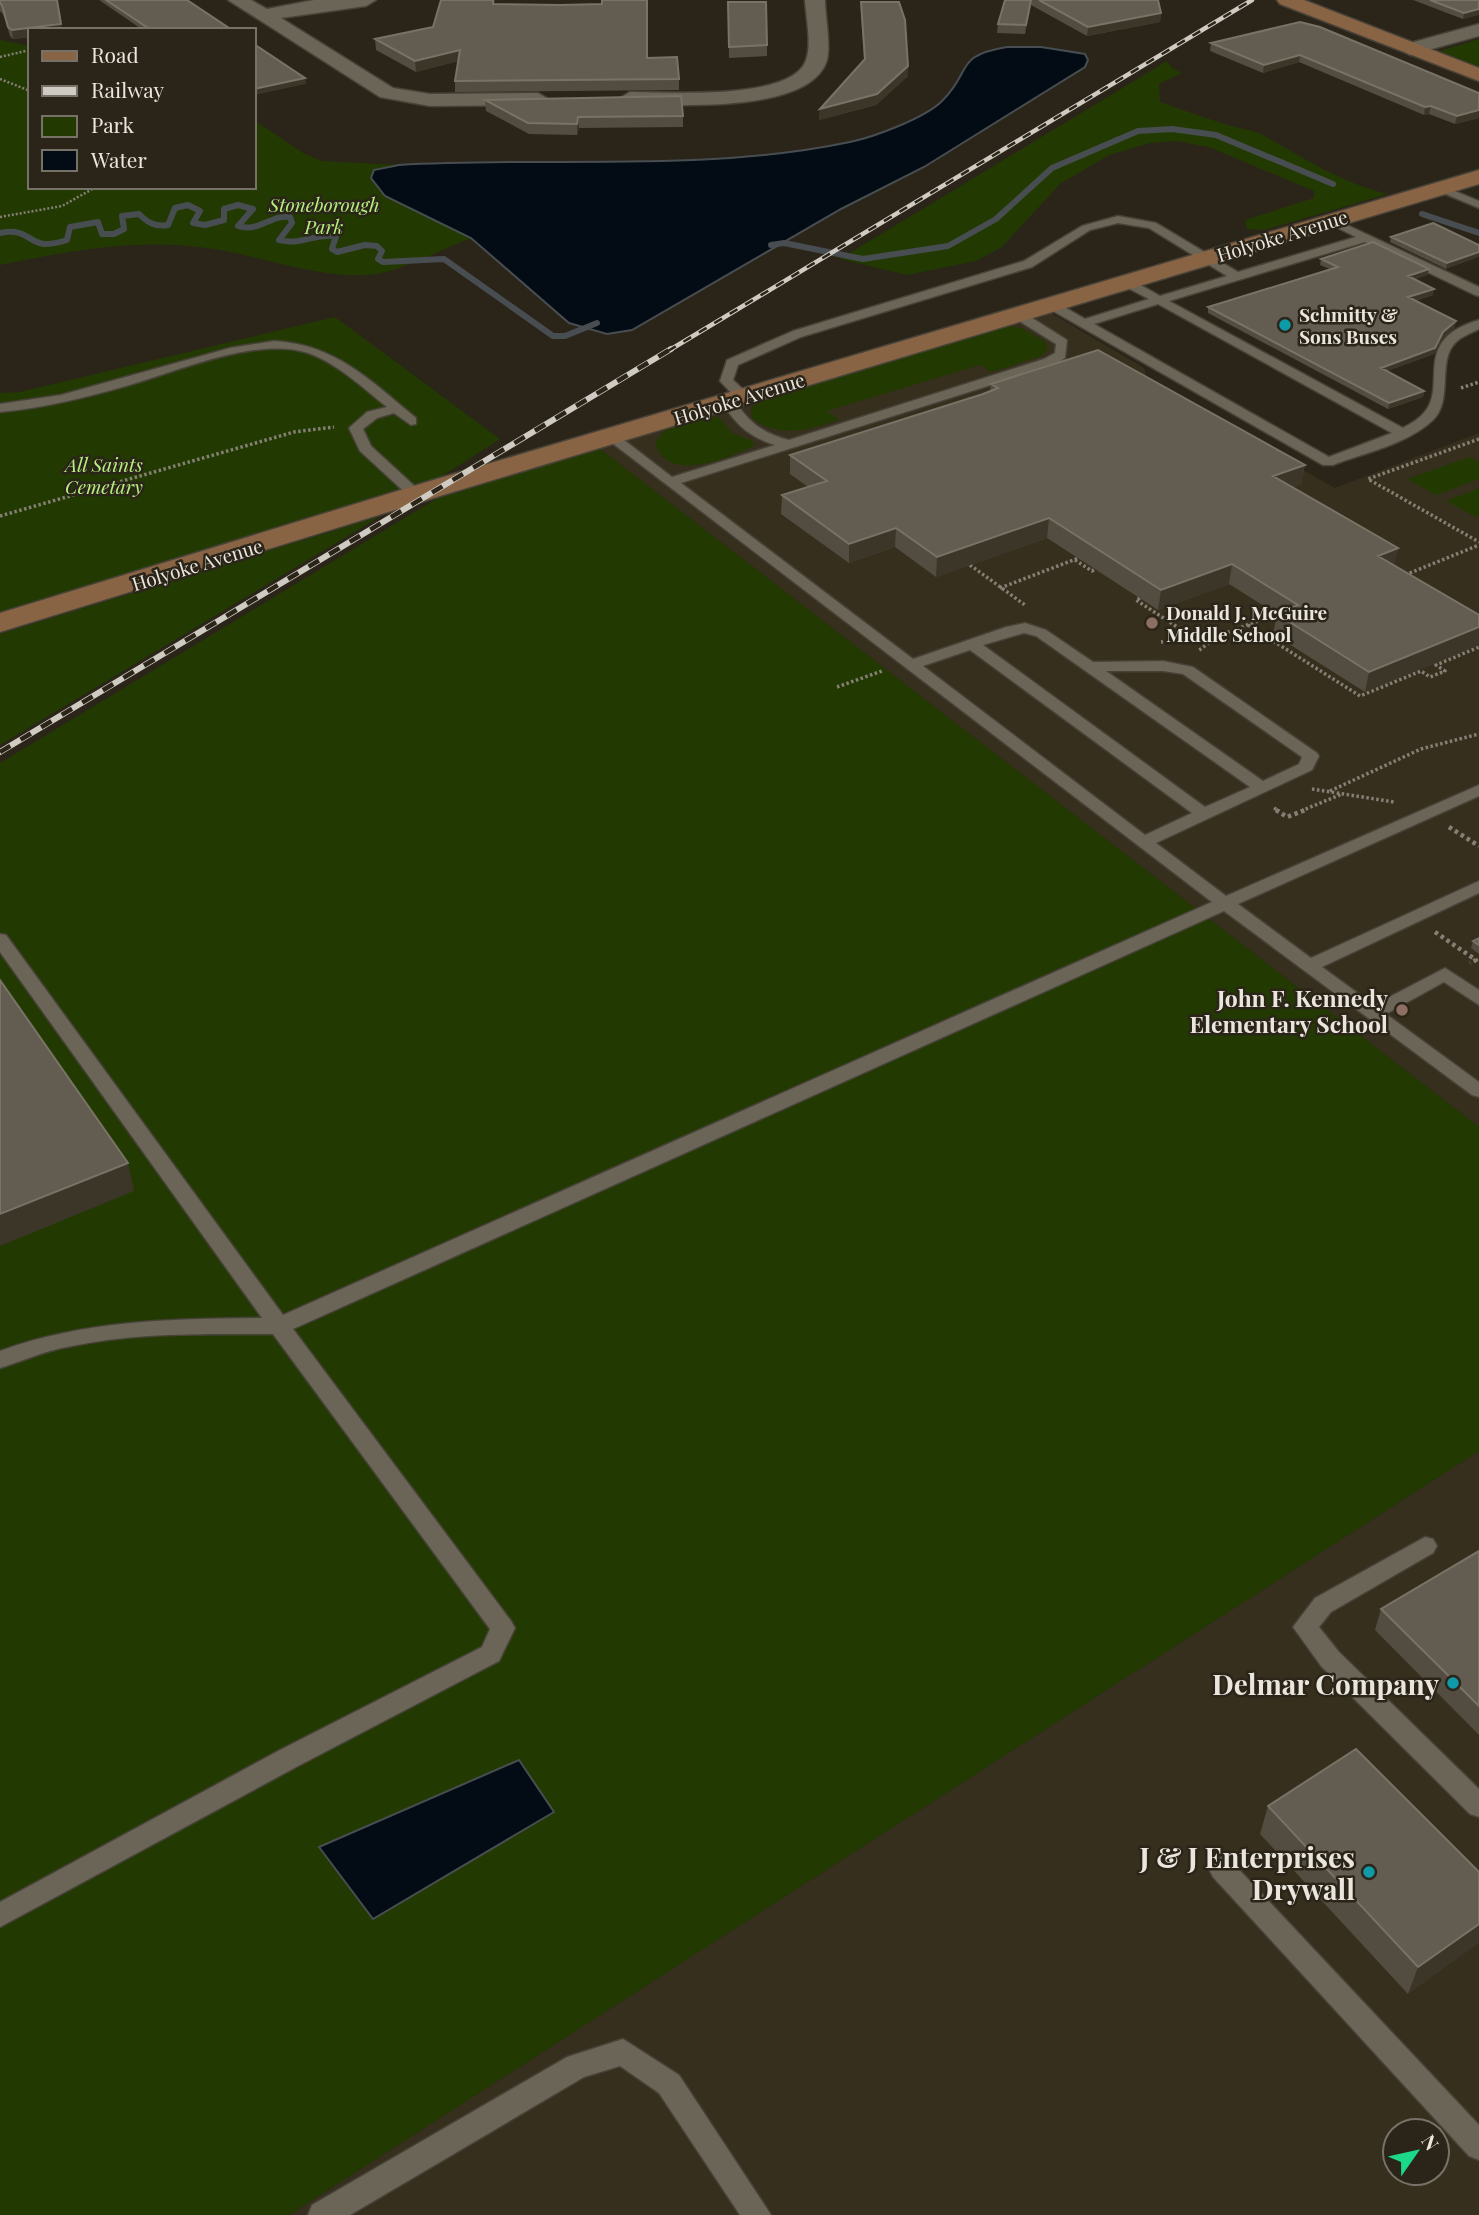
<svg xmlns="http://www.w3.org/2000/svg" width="1479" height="2215" font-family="'Playfair Display',serif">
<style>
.built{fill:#372f1d;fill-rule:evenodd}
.green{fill:#223a02}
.water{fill:#030c14;stroke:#484d51;stroke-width:2}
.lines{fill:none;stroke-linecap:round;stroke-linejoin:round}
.stream{stroke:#484d51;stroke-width:6}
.lane-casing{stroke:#474238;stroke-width:3}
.street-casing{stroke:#474238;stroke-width:3}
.secondary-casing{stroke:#474238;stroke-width:3}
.path-far2{stroke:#857f75;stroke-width:2.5;stroke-dasharray:2 2;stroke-linecap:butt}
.path-far1{stroke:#857f75;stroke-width:3.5;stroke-dasharray:2.5 2.5;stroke-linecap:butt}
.path{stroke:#857f75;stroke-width:4.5;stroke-dasharray:3.5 3.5;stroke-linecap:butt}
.lane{fill:#6b6557;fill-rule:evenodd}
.street{fill:#6b6557;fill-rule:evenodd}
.secondary{fill:#886344;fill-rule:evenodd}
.rail-far1-casing{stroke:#cfcbc3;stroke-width:4.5}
.rail-casing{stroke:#cfcbc3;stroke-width:6}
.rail-far1{stroke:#2b2519;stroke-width:2.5;stroke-dasharray:9;stroke-linecap:butt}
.rail{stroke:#2b2519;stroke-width:4.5;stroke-dasharray:12;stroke-linecap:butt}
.wall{fill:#524d40}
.shaded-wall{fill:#3c3629}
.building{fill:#635d51;stroke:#787267;stroke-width:2}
.culture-dot{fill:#0f9aa8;stroke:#2b2519;stroke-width:2.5}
.education-dot{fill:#8d6e63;stroke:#2b2519;stroke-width:2.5}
.labels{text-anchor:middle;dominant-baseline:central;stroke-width:5;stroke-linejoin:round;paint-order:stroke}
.far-park-label{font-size:19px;font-style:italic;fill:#b6ee7f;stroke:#2b2519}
.far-street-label{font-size:19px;fill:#eae6de;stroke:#2b2519}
.far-poi-label{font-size:19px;font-weight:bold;fill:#eae6de;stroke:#2b2519;text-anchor:start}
.poi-label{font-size:23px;font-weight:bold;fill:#eae6de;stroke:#2b2519;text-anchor:end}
.near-poi-label{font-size:28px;font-weight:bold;fill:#eae6de;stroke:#2b2519;text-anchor:end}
</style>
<rect width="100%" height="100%" fill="#2b2519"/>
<!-- built -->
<path class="built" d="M1049 312 1144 368 1149 384 1335 488 1479 433V1127L599 448Z
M1479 1451V2215H289ZM1395 2131H1437V2173H1395Z"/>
<!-- green -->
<path class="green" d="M1479 39V67L1440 51Z
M0 40 30 46V187H254V120L303 153 322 161 399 165 374 170 385 196 471 238C448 247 397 272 376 274 320 281 261 255 207 248 137 238 68 251 0 265Z
M1167 61 1171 67 1182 73 1159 84 1160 102C1184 110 1207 119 1232 126 1241 129 1254 130 1263 135 1302 157 1343 184 1388 194L1264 230 1247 229 1245 220 1314 198V191L1209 147 1176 141 1150 143 1109 155 1060 184 1002 247 976 261 907 275 840 259Z
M335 317 500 439 436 480 0 612V393L20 392Z
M1007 326 1021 328 1045 341 1048 350 1039 357 991 372 980 365 827 411 839 420C809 430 779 439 752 418L751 409 757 402Z
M711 416 720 418 732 433 753 441 754 446C727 459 665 484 655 442L666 429Z
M599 448 1479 1127V1451L289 2215H0V763L436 499Z
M1469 457 1479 462V479L1436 495 1407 479Z
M1479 488V516L1476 517 1446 501Z
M381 516 0 745V634Z"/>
<!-- water -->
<path class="water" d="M1007 47H1041L1085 54 1088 60 1085 67 924 167 841 209 632 330 607 334 569 323 471 238 385 196 371 178 374 170 399 165C549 156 701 173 850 142 874 137 925 118 942 101 973 71 953 56 1007 47Z
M519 1760 554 1812 373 1919 319 1847Z"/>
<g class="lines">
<!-- stream -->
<path class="stream" d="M1422 214 1479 233
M0 233C36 226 25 254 67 240L70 227 98 222 102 234H114L124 229 122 216 139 214C148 223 155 227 168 225L175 208 188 205 200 211 193 223 205 225 224 220V209L238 205 253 209 238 226C259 233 271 214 290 217L292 223 279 240C299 246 316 233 336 236L332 249 337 252 365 245 377 246 382 251 378 259 383 262 444 259 553 336H565L597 323
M771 245 784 243 863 259 948 246 996 219 1052 168 1138 131 1172 129 1216 135 1333 184"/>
<defs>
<path id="lane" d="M1440 185 1479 201V208L1436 190 1434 188Z
M1118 216 1156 223 1238 272 1356 237 1326 222 1324 220 1330 217 1479 287V296L1475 295 1365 242 1169 301 1403 428C1408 425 1416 421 1421 416 1452 388 1407 341 1479 320V329C1470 334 1458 337 1452 347 1439 366 1452 402 1433 420 1408 444 1364 453 1333 465H1323L1046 307V301H1054L1085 319 1149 299 1122 285V279H1130L1160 296 1227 276 1149 228 1118 223 1090 230 1032 267 801 337 738 365 733 380 748 394V400H738L720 381 727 360 793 331 1024 261 1082 226ZM1158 304 1392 433 1329 457 1094 324Z
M1013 311H1021L1067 340 1065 358 1054 365 681 483 913 659 1006 627 1025 623 1046 630 1093 662 1163 661 1193 667 1317 753 1319 756 1312 770 1156 843 1226 896 1479 785V796L1238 904 1311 958 1479 881V893L1322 967 1374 1005 1445 968 1479 990V1005L1444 982 1386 1014 1479 1082V1097L1472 1095 1224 911 293 1329 511 1621 515 1628 499 1661 298 1766 0 1927V1902L280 1750 482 1647 490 1629 273 1334C205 1334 135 1332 67 1347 44 1351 23 1361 0 1368V1351C85 1320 172 1319 262 1318L0 952V934L6 935 283 1315 1212 902 603 436 615 433 672 477 775 445C749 437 735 424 721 401L723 398H733C748 422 762 433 789 440L1044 359 1055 353 1056 344 1013 317ZM1024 633 1036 636 1250 787 1205 807 983 645ZM970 650 1192 813 1145 835 923 666ZM1106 671H1163L1183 674 1302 757 1299 764 1263 781Z
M274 341C335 344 371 381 416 418V424L411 425 394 413 377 418 363 429 371 446 421 492V498H411L360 451 349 428 367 412 387 407C363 388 337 363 308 353 255 336 177 372 126 386 84 398 43 408 0 412V404L61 395 230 348Z
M1425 1537 1433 1539 1437 1546 1433 1553 1331 1612 1319 1627 1339 1652 1479 1789V1817L1470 1814 1321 1666 1293 1627 1315 1598Z
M1222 1857 1231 1861 1479 2125V2160L1469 2156 1213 1877 1209 1869 1213 1861Z
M623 2039 679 2075 771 2215H740L659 2093 620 2066 584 2077 350 2215H308L312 2205 567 2057Z"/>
<path id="street" d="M228 0H251L267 9 314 0H376L366 6 281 18 393 88 430 94 538 93 548 99 538 105 430 106 380 97Z
M805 0H825C825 17 831 43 827 60 811 114 675 105 630 104L620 98 630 92C665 92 793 101 806 60 812 44 806 17 805 0Z
M1479 24V36L1410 55 1400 49 1403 45Z"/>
<path id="secondary" d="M1277 0H1304L1479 68V81L1280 4Z
M1479 170V184L450 493 0 632V613L430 481Z"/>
</defs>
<!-- lane casing -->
<use href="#lane" class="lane-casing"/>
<!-- street casing -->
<use href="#street" class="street-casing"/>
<!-- secondary casing -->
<use href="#secondary" class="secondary-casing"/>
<!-- path-far2 -->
<path class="path-far2" d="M131 30 144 27
M0 57 30 50
M0 79 30 91
M0 217 62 206 96 187"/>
<!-- path-far1 -->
<path class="path-far1" d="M1461 388 1479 382
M1479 439 1368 479 1479 542
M0 516 294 432 334 427
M1075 560 1092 571 1095 569
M970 565 1025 605
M1405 575 1479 545
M1000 588 1084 556
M1140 598 1136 600 1194 638 1161 642
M1248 625 1360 696 1421 671 1430 677 1445 671 1436 665 1479 647
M1218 636 1279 613
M1194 638 1218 636 1198 651
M837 687 882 671
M1312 789 1394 802
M1330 791 1421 749 1479 734
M1274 808 1279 811
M1301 811 1342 794"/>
<!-- path -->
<path class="path" d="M1276 810 1287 817 1305 810
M1449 827 1479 846
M1435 932 1476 960 1470 963"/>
<!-- lane -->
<use href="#lane" class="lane"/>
<!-- street -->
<use href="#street" class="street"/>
<!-- secondary -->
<use href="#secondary" class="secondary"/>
<defs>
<path id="rail-far1" d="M668 351 1252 0"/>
<path id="rail" d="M0 752 671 349"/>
</defs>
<!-- rail-far1 casing -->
<use href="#rail-far1" class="rail-far1-casing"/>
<!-- rail casing -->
<use href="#rail" class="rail-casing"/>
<!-- rail-far1 -->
<use href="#rail-far1" class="rail-far1"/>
<!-- rail -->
<use href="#rail" class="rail"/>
</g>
<!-- wall -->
<path class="wall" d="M0 0H57L62 30H30V37L13 39 10 36 3 14 0 11Z
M99 0H187L232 30H143Z
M495 0 494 4 647 58 679 79V90L455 92V81L458 61 416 72 376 50 375 39 433 27Z
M1005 0H1158L1161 13 1160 22 1087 36 1031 5 1025 34 997 33 998 24Z
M1413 0H1479L1463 19Z
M728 2 767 45V56L729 58Z
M861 2 908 66V76L876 105 819 120 820 109 864 60 861 13Z
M1300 22 1479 93V118L1455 124 1429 114 1424 115 1299 62 1263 73 1210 51 1211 43Z
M485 100 683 116V127L579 128 577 135 529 134 486 111Z
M1391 237 1479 245 1446 269 1390 242Z
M1321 259 1429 269 1427 275 1415 279 1433 295 1415 301 1455 327 1442 339 1434 354 1387 371 1424 391 1423 397 1388 409 1208 313V307L1330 269 1320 265Z
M991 384 1305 465 1301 484 1293 487 1398 548 1394 566 1479 615V645L1365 692 1273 634 1277 614 1229 584 1158 610 1047 538 936 577 895 547 849 563 781 514 782 495 808 487 790 474V455L983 394 990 391Z
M1479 938V954L1471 948 1473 941Z
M1479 1551V1735L1375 1630 1381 1609Z
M1268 1806 1479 1872 1408 1994 1260 1834Z"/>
<!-- shaded-wall -->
<path class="shaded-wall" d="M1032 0 1031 5 1025 34 1026 25Z
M1479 9V15L1463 19 1464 13Z
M1161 13 1160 22 1087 36 1088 27Z
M61 24 62 30H30V37L13 39 12 30Z
M460 50 461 60 416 72 415 61Z
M1300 55 1299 62 1263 73 1264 65Z
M908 66V76L876 105 819 120 820 109Z
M305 78 306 84 254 95V89Z
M1431 106 1429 114 1424 115 1425 107Z
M1479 110V118L1455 124 1457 116Z
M578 117 579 128 577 135V124Z
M1479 252V257L1446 269 1447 263Z
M1429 269 1427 275 1407 282 1408 276Z
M1434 289 1433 295 1407 303 1408 297Z
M1456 321 1455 327 1442 339 1434 354 1379 374 1381 368 1443 332Z
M1424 391 1423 397 1388 409 1389 403Z
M1305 465 1301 484 1270 495 1273 476Z
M1049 518 1047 538 936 577 937 557Z
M896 528 895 547 849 563V544Z
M1398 548 1394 568 1378 556Z
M1232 564 1229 584 1158 610 1161 590Z
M1479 627V645L1365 692 1369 672Z
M128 1163 134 1191 0 1246V1214Z
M1479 1924V1943L1408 1994 1418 1967Z"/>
<!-- building -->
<path class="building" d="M0 0H57L61 24 12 30 8 27 2 5 0 4Z
M106 0H187L232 30H151Z
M441 0H493V4L560 5 602 4V0H647V58L677 57 679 79 455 81 460 50 415 61 375 39 433 27Z
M1005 0H1031L1026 25 998 24Z
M1039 0H1158L1161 13 1088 27Z
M1430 0H1479V9L1464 13Z
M728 2H766L767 45 729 47Z
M861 2H899L905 20 908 66 877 94 820 109 865 59Z
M1300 22 1320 27 1479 93V110L1457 116 1431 106 1425 107 1300 55 1264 65 1211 43Z
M254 44 305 78 254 89Z
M681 96 683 116 578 117 577 124 528 123 485 100Z
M1433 223 1479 245V252L1447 263 1391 237Z
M1373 242 1429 269 1408 276 1434 289 1408 297 1456 321 1443 332 1435 348 1381 368 1424 391 1389 403 1208 307 1338 267 1321 259Z
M1098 350 1305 465 1273 476 1398 548 1378 556 1479 615V627L1369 672 1277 614 1298 605 1232 564 1161 590 1049 518 937 557 896 528 849 544 782 495 827 481 790 455 983 394 998 388 991 384Z
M1479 938V945L1473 941Z
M0 980 128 1163 0 1214Z
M1479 1551V1706L1381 1609Z
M1356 1749 1479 1872V1924L1418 1967 1268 1806Z"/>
<!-- markers -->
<g class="culture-dot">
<circle cx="1285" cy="325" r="7"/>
<circle cx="1453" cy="1683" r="7"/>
<circle cx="1369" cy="1872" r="7"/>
</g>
<g class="education-dot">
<circle cx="1152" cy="623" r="7"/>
<circle cx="1402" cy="1010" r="7"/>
</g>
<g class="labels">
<!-- far-park labels -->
<g class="far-park-label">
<text x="324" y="204">Stoneborough<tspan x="324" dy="22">Park</tspan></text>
<text x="104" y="464">All Saints<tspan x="104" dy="22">Cemetary</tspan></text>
</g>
<!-- far-street labels -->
<g class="far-street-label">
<text transform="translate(1282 235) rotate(-17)">Holyoke Avenue</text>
<text transform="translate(739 398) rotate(-17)">Holyoke Avenue</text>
<text transform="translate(197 564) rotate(-17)">Holyoke Avenue</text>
</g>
<!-- far-poi labels -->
<g class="far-poi-label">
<text x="1299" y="314">Schmitty &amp;<tspan x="1299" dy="22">Sons Buses</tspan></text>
<text x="1166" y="612">Donald J. McGuire<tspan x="1166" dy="22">Middle School</tspan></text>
</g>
<!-- poi labels -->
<g class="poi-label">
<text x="1388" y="997">John F. Kennedy<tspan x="1388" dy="26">Elementary School</tspan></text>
</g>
<!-- near-poi labels -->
<g class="near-poi-label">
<text x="1439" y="1683">Delmar Company</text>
<text x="1355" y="1856">J &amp; J Enterprises<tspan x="1355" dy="32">Drywall</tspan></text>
</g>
</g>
<!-- legend -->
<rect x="28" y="28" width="228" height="161" fill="#2b2519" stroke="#777268" stroke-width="2"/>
<rect x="42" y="51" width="35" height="10" fill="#886344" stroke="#777268" stroke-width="2"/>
<text x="91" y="63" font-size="21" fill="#eae6de">Road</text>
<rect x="42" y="86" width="35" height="10" fill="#cfcbc3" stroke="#777268" stroke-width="2"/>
<text x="91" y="98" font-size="21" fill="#eae6de">Railway</text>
<rect x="42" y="116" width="35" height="21" fill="#223a02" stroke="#777268" stroke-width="2"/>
<text x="91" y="133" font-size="21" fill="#eae6de">Park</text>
<rect x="42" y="150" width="35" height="21" fill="#030c14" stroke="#777268" stroke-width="2"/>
<text x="91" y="168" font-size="21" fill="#eae6de">Water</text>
<!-- north arrow -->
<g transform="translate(1416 2152) rotate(56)"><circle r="33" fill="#2b2519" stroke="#777268" stroke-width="2"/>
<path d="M0-5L12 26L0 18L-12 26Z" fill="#1bd988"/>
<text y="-10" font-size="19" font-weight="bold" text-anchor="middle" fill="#eae6de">N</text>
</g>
</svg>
